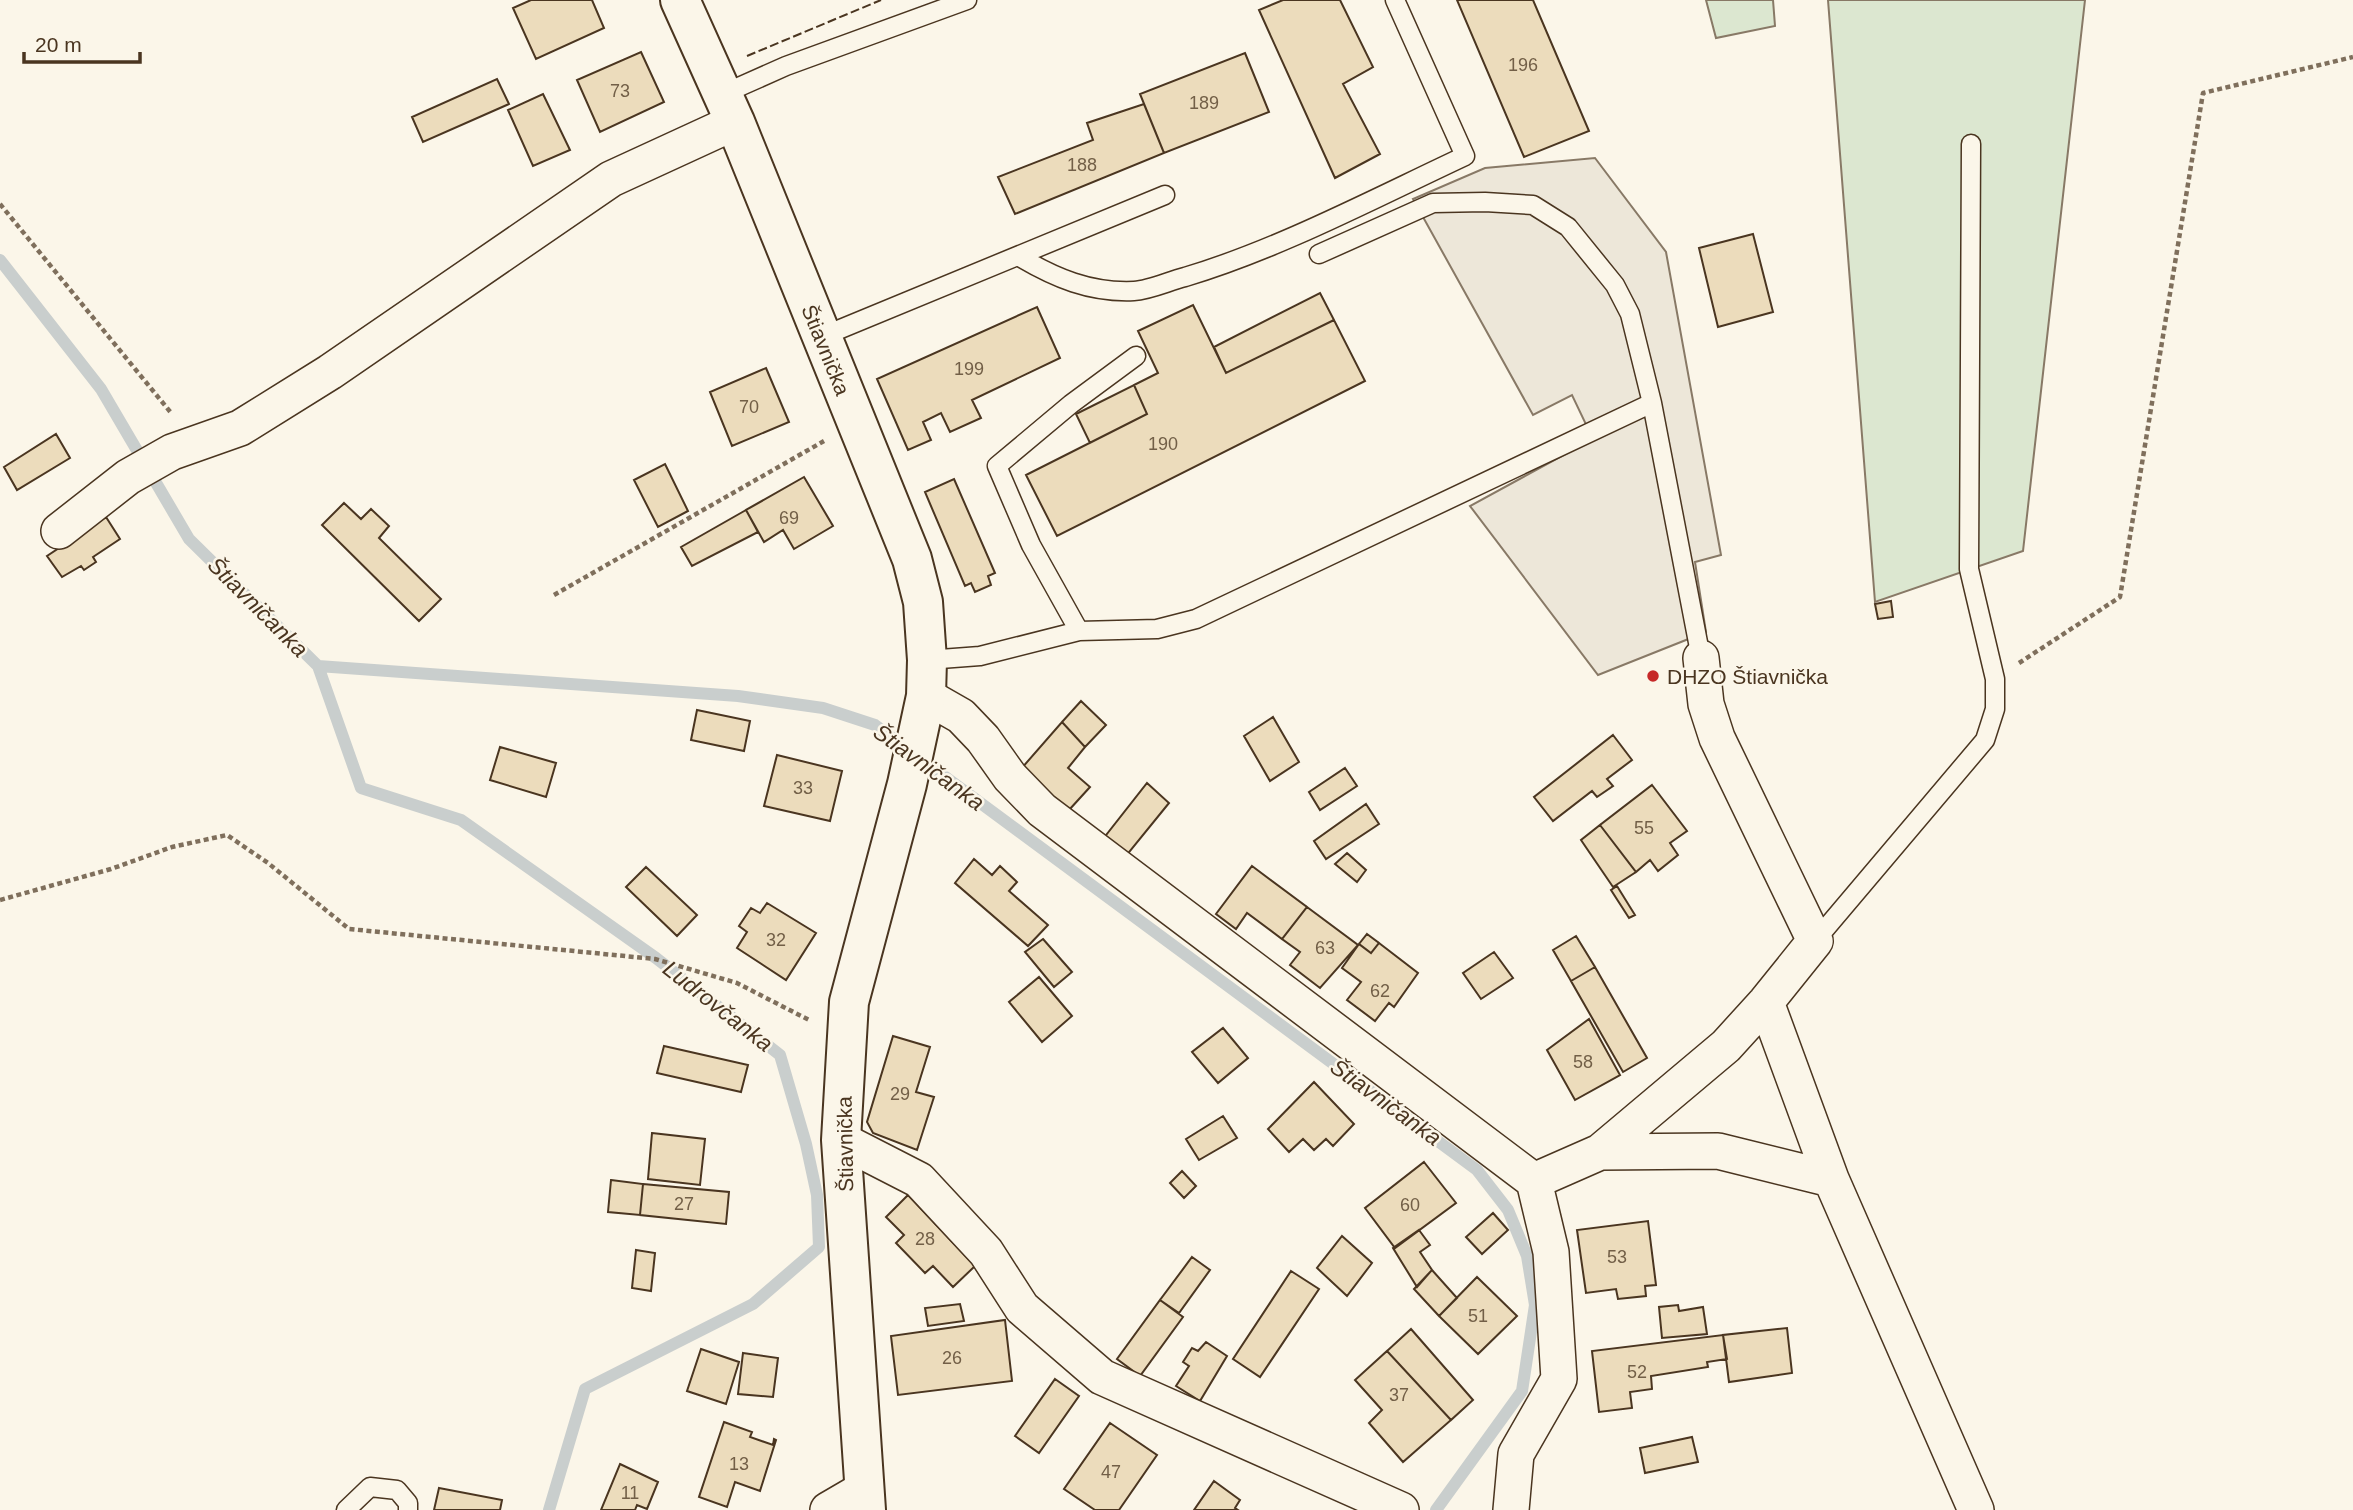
<svg xmlns="http://www.w3.org/2000/svg" width="2353" height="1510" font-family="Helvetica,sans-serif">
<style>
.green{fill:#dce7d0;stroke:#887966;stroke-width:2}
.parking{fill:#ede7d9;stroke:#887966;stroke-width:2}
.lines{fill:none;stroke-linecap:round;stroke-linejoin:round}
.stream{stroke:#c9cecd;stroke-width:12}
.building{fill:#ecdcbc;stroke:#4a3520;stroke-width:2}
.lane-casing{stroke:#4a3520;stroke-width:21}
.street-casing{stroke:#4a3520;stroke-width:38}
.secondary-casing{stroke:#4a3520;stroke-width:42}
.path{stroke:#7f6f5c;stroke-width:4.5;stroke-dasharray:5 3.5;stroke-linecap:butt}
.lane{stroke:#fbf6e9;stroke-width:18}
.street{stroke:#fbf6e9;stroke-width:35}
.secondary{stroke:#fbf6e9;stroke-width:38}
.fence{stroke:#4a3520;stroke-width:2;stroke-dasharray:9 3.5;stroke-linecap:butt}
.poi-dot{fill:#c62828;stroke:#fbf6e9;stroke-width:2.5}
.labels{text-anchor:middle;dominant-baseline:central;stroke-width:5;stroke-linejoin:round;paint-order:stroke}
.number-label{font-size:18px;fill:#725f47}
.street-label{font-size:21px;fill:#4a3520;stroke:#fbf6e9}
.poi-label{font-size:21px;fill:#4a3520;stroke:#fbf6e9;text-anchor:start}
.water-label{font-size:23px;font-style:italic;fill:#4a3520;stroke:#fbf6e9}
</style>
<rect width="100%" height="100%" fill="#fbf6e9"/>
<!-- green -->
<path class="green" d="M1706 0H1773L1775 26 1716 38Z
M1828 0H2085L2023 551 1875 602Z"/>
<!-- parking -->
<path class="parking" d="M1595 158 1666 252 1721 555 1695 562 1706 632 1598 675 1470 506 1593 439 1572 395 1533 415 1413 199 1485 168Z"/>
<g class="lines">
<!-- stream -->
<path class="stream" d="M0 260 101 389 189 539 318 666 738 696 823 708 875 725 1477 1170 1508 1210 1527 1256 1535 1305 1522 1391 1436 1510
M318 666 361 788 461 820 656 958 780 1055 806 1144 817 1195 819 1247 753 1304 585 1389 549 1510"/>
</g>
<!-- building -->
<path class="building" d="M531 0H592L604 28 536 59 513 8Z
M1283 0H1340L1373 67 1343 84 1380 154 1335 178 1259 10Z
M1457 0H1533L1589 131 1524 157Z
M641 52 664 102 600 132 577 80Z
M1245 53 1269 112 1164 153 1140 94Z
M497 79 509 104 423 142 412 117Z
M543 94 570 150 533 166 508 110Z
M1144 104 1164 153 1015 214 998 177 1093 140 1087 123Z
M1753 234 1773 312 1718 327 1699 248Z
M1320 293 1334 320 1226 373 1214 347Z
M1193 305 1226 373 1334 320 1365 381 1057 536 1026 475 1147 414 1134 385 1158 373 1138 331Z
M1037 307 1060 358 972 400 981 418 950 432 941 413 923 422 931 440 908 450 877 379Z
M766 368 789 422 732 446 710 392Z
M1134 385 1147 414 1090 443 1076 414Z
M56 434 70 458 17 490 4 467Z
M665 464 688 511 658 527 634 480Z
M804 477 833 526 794 549 783 530 764 542 746 510Z
M954 479 995 573 988 576 991 585 975 592 971 583 965 586 925 492Z
M344 503 361 519 371 509 389 526 379 538 441 599 419 621 322 525Z
M746 510 758 532 692 566 681 547Z
M106 517 120 539 93 557 96 562 84 570 81 566 62 577 47 556Z
M1891 601 1893 617 1878 619 1875 604Z
M1081 701 1106 725 1085 747 1062 722Z
M697 710 750 721 744 751 691 740Z
M1273 717 1299 762 1270 781 1244 736Z
M1062 722 1085 747 1068 768 1090 787 1069 810 1021 769Z
M1613 735 1632 760 1607 779 1613 786 1597 797 1592 791 1553 821 1534 797Z
M500 747 556 763 546 797 490 780Z
M777 755 842 771 830 821 764 806Z
M1345 768 1357 786 1320 810 1309 792Z
M1147 783 1169 803 1126 856 1103 839Z
M1652 785 1687 831 1670 843 1678 855 1658 871 1650 860 1636 872 1600 825Z
M1366 804 1379 824 1326 859 1314 841Z
M1600 825 1636 872 1613 887 1581 840Z
M1347 853 1366 870 1357 882 1335 864Z
M974 859 992 875 1000 866 1017 882 1009 891 1048 925 1028 946 955 883Z
M1252 866 1307 907 1282 939 1247 913 1236 929 1216 914Z
M646 867 697 915 677 936 626 887Z
M1617 886 1635 915 1629 918 1611 890Z
M767 903 816 933 786 980 737 948 747 932 739 926 751 908 760 913Z
M1307 907 1358 945 1320 988 1290 965 1300 952 1282 939Z
M1367 934 1379 943 1371 953 1359 944Z
M1576 936 1595 967 1571 981 1553 950Z
M1043 939 1072 972 1054 987 1025 952Z
M1379 943 1418 973 1394 1007 1389 1003 1375 1021 1347 1000 1361 982 1342 968 1359 944 1371 953Z
M1494 952 1513 978 1481 999 1463 973Z
M1595 967 1647 1058 1623 1072 1571 981Z
M1039 977 1072 1016 1042 1042 1009 1002Z
M1589 1019 1620 1075 1575 1100 1547 1050Z
M1223 1028 1248 1058 1218 1083 1192 1052Z
M893 1036 930 1047 916 1092 934 1097 917 1150 873 1133 867 1122Z
M664 1046 748 1065 741 1092 657 1073Z
M1314 1082 1354 1124 1333 1146 1326 1139 1314 1150 1303 1139 1289 1152 1268 1129Z
M1223 1116 1237 1138 1199 1160 1186 1139Z
M652 1133 705 1139 700 1185 648 1179Z
M1424 1162 1456 1203 1395 1248 1365 1208Z
M1182 1171 1196 1186 1184 1198 1170 1183Z
M611 1180 643 1184 640 1215 608 1212Z
M643 1184 729 1192 726 1224 640 1215Z
M908 1195 975 1266 953 1287 933 1266 925 1273 896 1243 904 1235 886 1217Z
M1493 1213 1508 1230 1482 1254 1466 1237Z
M1648 1221 1656 1285 1645 1286 1646 1296 1618 1299 1616 1289 1586 1293 1577 1230Z
M1419 1230 1430 1245 1420 1252 1432 1270 1417 1287 1393 1248Z
M1342 1236 1372 1263 1347 1296 1317 1268Z
M636 1250 655 1253 651 1291 632 1288Z
M1192 1257 1210 1270 1179 1313 1160 1300Z
M1432 1270 1457 1298 1439 1316 1414 1289Z
M1291 1271 1319 1289 1260 1377 1233 1359Z
M1477 1277 1517 1316 1478 1354 1439 1316Z
M1160 1300 1183 1317 1140 1376 1117 1359Z
M960 1304 964 1321 928 1326 925 1308Z
M1678 1305 1679 1311 1703 1307 1707 1334 1662 1338 1659 1307Z
M1005 1320 1012 1381 898 1395 891 1336Z
M1787 1328 1792 1373 1729 1382 1723 1335Z
M1411 1329 1473 1400 1451 1420 1387 1351Z
M1723 1335 1727 1359 1707 1362 1708 1367 1651 1376 1652 1389 1630 1392 1632 1408 1599 1412 1592 1351Z
M1206 1342 1227 1356 1200 1401 1176 1386 1189 1366 1183 1362 1192 1348 1198 1351Z
M701 1349 739 1362 726 1404 687 1391Z
M1387 1351 1451 1420 1403 1462 1369 1423 1382 1410 1355 1380Z
M743 1353 778 1358 773 1397 738 1394Z
M1055 1379 1079 1396 1039 1453 1015 1436Z
M724 1422 752 1432 750 1437 773 1445 774 1439 776 1440 760 1491 735 1482 727 1507 699 1497Z
M1110 1423 1157 1455 1119 1510H1095L1064 1489Z
M1692 1437 1698 1462 1645 1473 1640 1448Z
M620 1464 658 1482 647 1509 637 1505 635 1510H601Z
M1214 1481 1240 1500 1235 1508 1238 1510H1194Z
M439 1488 502 1500 500 1510H434Z
M439 1488 502 1500 500 1510H434Z"/>
<g class="lines">
<defs>
<path id="lane" d="M723 94 786 66 967 0
M1319 254 1433 203 1485 202 1533 205 1568 227 1615 285 1630 314 1652 403
M1018 256C1055 278 1090 293 1134 291 1150 290 1169 281 1185 277 1279 249 1375 198 1465 156L1395 0
M821 337 1165 195
M1079 631 1031 545 997 466 1071 404 1136 356
M927 660 980 656 1079 631 1157 629 1196 619 1652 403 1701 658
M1815 941 1985 740 1995 709V679L1969 569 1971 144
M346 1510 370 1487 397 1490 408 1503V1510"/>
<path id="street" d="M59 531 128 477 172 452 240 428 330 372 611 179 735 122
M926 696 961 716 983 739 1010 777 1042 810 1534 1181 1551 1252 1559 1379 1516 1454 1511 1510
M1766 1002 1831 1179
M841 1140 919 1180 986 1252 1022 1308 1102 1377 1401 1510
M1600 1152 1726 1046 1766 1002 1815 941 1717 738 1706 704 1701 658
M1534 1181 1600 1152 1718 1151 1831 1179 1976 1510
M828 1510 864 1489"/>
<path id="secondary" d="M680 0 735 122 912 559 923 602 927 660 926 696 907 784 849 1002 841 1140 866 1510"/>
</defs>
<!-- lane casing -->
<use href="#lane" class="lane-casing"/>
<!-- street casing -->
<use href="#street" class="street-casing"/>
<!-- secondary casing -->
<use href="#secondary" class="secondary-casing"/>
<!-- path -->
<path class="path" d="M0 204 172 414
M554 595 824 441
M2019 663 2120 597 2203 93 2353 57
M0 900 111 869 172 847 227 835 268 863 349 929 655 959 737 983 809 1020"/>
<!-- lane -->
<use href="#lane" class="lane"/>
<!-- street -->
<use href="#street" class="street"/>
<!-- secondary -->
<use href="#secondary" class="secondary"/>
<!-- fence -->
<path class="fence" d="M747 56 881 0"/>
</g>
<!-- markers -->
<circle class="poi-dot" cx="1653" cy="676" r="7"/>
<g class="labels">
<!-- number labels -->
<g class="number-label">
<text x="1523" y="65">196</text>
<text x="620" y="91">73</text>
<text x="1204" y="103">189</text>
<text x="1082" y="165">188</text>
<text x="969" y="369">199</text>
<text x="749" y="407">70</text>
<text x="1163" y="444">190</text>
<text x="789" y="518">69</text>
<text x="803" y="788">33</text>
<text x="1644" y="828">55</text>
<text x="776" y="940">32</text>
<text x="1325" y="948">63</text>
<text x="1380" y="991">62</text>
<text x="1583" y="1062">58</text>
<text x="900" y="1094">29</text>
<text x="684" y="1204">27</text>
<text x="1410" y="1205">60</text>
<text x="925" y="1239">28</text>
<text x="1617" y="1257">53</text>
<text x="1478" y="1316">51</text>
<text x="952" y="1358">26</text>
<text x="1637" y="1372">52</text>
<text x="1399" y="1395">37</text>
<text x="739" y="1464">13</text>
<text x="1111" y="1472">47</text>
<text x="630" y="1493">11</text>
</g>
<!-- street labels -->
<g class="street-label">
<text transform="translate(826 350) rotate(68)">Štiavnička</text>
<text transform="translate(845 1144) rotate(-91)">Štiavnička</text>
</g>
<!-- poi labels -->
<g class="poi-label">
<text x="1667" y="676">DHZO Štiavnička</text>
</g>
<!-- water labels -->
<g class="water-label">
<text transform="translate(258 607) rotate(45)">Štiavničanka</text>
<text transform="translate(929 767) rotate(36)">Štiavničanka</text>
<text transform="translate(718 1006) rotate(38)">Ludrovčanka</text>
<text transform="translate(1386 1102) rotate(36)">Štiavničanka</text>
</g>
</g>
<!-- scale -->
<path d="M24 52v10h116v-10" fill="none" stroke="#4a3520" stroke-width="3.5"/>
<text x="35" y="52" font-size="21" fill="#4a3520" stroke="#fbf6e9" stroke-width="5" paint-order="stroke">20 m</text>
</svg>
